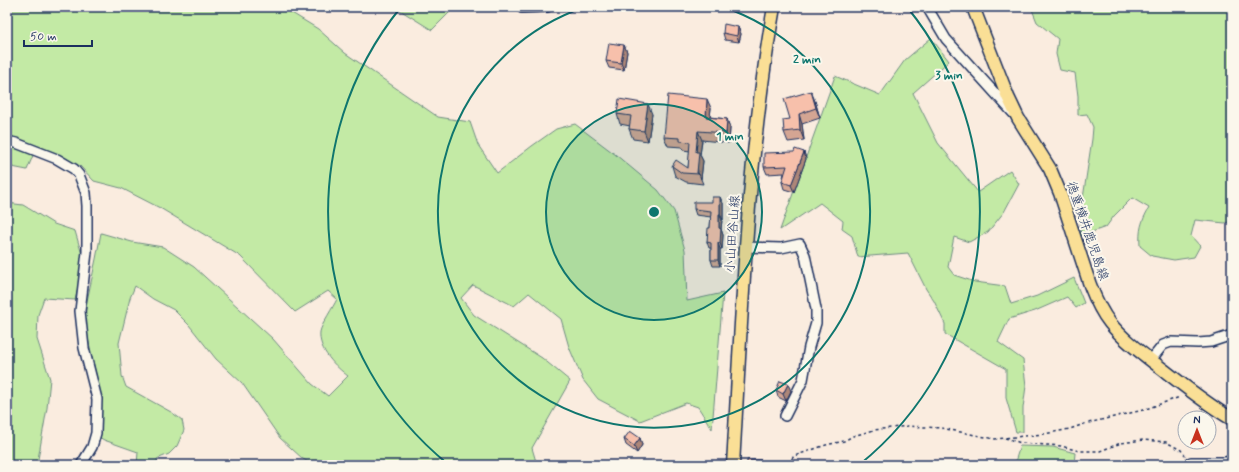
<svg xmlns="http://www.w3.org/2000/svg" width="1239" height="472" font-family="Mynerve,'Klee One',sans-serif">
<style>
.green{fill:#c3eaa5;stroke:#6f8c82}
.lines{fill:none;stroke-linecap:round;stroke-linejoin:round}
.minor-casing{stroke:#1b2f5e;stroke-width:12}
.major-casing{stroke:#1b2f5e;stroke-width:15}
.path{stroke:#1b2f5e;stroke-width:1.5;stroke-dasharray:3 3;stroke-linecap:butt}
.minor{stroke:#fbf7ec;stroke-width:9}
.major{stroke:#fadf96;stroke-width:12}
.wall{fill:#d4a593;stroke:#1b2f5e}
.shaded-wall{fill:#ad8678;stroke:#1b2f5e}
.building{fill:#f7c0ab;stroke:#1b2f5e}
.ring{fill:none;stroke:#0f766e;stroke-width:2}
.labels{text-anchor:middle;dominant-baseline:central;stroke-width:4;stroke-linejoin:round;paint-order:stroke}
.street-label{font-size:13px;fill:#1b2f5e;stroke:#fbf7ec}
.centre{fill:#0f766e;stroke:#fbf7ec;stroke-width:2}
.ring-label{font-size:12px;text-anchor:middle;font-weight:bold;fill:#0f766e;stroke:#fbf7ec;stroke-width:4;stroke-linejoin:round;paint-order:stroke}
</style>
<rect width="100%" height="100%" fill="#faecdf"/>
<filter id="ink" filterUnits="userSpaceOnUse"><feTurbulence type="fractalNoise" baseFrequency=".025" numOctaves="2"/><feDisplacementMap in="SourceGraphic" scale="8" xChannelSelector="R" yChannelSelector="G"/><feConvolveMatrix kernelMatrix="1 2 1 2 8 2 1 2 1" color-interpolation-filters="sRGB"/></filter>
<g filter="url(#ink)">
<!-- green -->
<path class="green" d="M7 7H282L318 29 345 53 438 117 470 122 478 145 497 173 532 146 556 129 575 124 616 155 658 190 674 211 685 250 687 301 723 293 712 429 698 407 686 403 640 421 598 399 583 380 569 347 561 319 529 293 514 306 473 285 461 298 474 315 542 358 570 381 532 448 537 465H314L303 459 280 438 242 383 216 359 189 325 174 310 153 299 135 286 130 298 119 343 122 376 126 387 171 412 182 420 184 430 177 446 169 454 157 459 158 465H137L138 452 104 440 97 436 99 389 88 338 85 317 87 301 96 259 101 233 132 242 163 247 194 267 273 339 312 384 328 396 348 376C336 367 318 350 320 332 321 325 334 306 337 299L328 291 295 312 240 256 160 208 121 188 94 181 80 166 37 146 27 170 7 166Z
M395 7H455L432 30Z
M1031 7H1232V221L1225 223 1195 220 1191 236 1200 246 1194 257 1174 260 1152 256 1140 246C1139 230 1141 222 1149 208L1132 198 1114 216 1106 227 1081 236 1080 218 1092 139 1093 127 1087 114 1078 115V96L1075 73 1060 70 1056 54 1058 39 1037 22Z
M931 38 949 61 913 93 938 143 978 192 1010 170 1019 184 1004 212 988 232 969 242 954 237 948 267 954 275 975 282 1005 286 1011 304 1037 296 1074 278 1084 303 1076 308 1067 297 1035 311 1009 319 998 342 1023 360 1026 386 1023 408V432H1016L1006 398V369L945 334V324L934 301 926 289 908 253 858 257 852 236 842 229 843 221 820 203 780 230 835 76 880 95 905 60Z
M7 203 23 205 54 224 75 231 85 265 75 300 44 298 38 315 37 339 50 379 47 408 37 465H7Z
M1020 446 1053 447 1075 453 1074 465H1014Z"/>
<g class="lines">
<defs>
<path id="minor" d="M927 7 946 39 1013 113
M522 8 547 7
M7 141 16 143 57 159 74 169 79 175 86 193 87 206V252L80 311 84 348 97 399 96 433 92 447 81 465
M746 247 781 248 800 244 805 255 816 309V323L809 347 803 380 785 416
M1151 360 1163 345 1171 342 1198 343 1211 342 1232 335
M1188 465 1191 462H1226L1232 460"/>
<path id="major" d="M973 7 1008 97 1018 118 1050 169 1060 193 1090 285C1095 298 1101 312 1110 323 1125 342 1146 356 1165 371 1187 388 1208 405 1232 419
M733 465C742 312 747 158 774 7"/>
</defs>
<!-- minor casing -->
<use href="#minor" class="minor-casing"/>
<!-- major casing -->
<use href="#major" class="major-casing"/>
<!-- path -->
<path class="path" d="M1005 438 1021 443 1061 446 1079 451H1100L1121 443 1143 440 1166 442 1181 450 1185 456
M791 465V460L794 456 826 445 844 441 853 436 874 430 908 426 941 428 995 439 1044 434 1070 429 1084 424 1143 410 1180 397"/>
<!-- minor -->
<use href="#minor" class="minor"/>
<!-- major -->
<use href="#major" class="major"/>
</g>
<!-- wall -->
<path class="wall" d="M1008 7H1016L1009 9Z
M738 27 741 34 739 42 725 40 723 33Z
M624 45 627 52 624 70 609 68 606 61Z
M815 101 820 118 802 124 804 140 788 142 784 132 790 119Z
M711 108 710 117 727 119 730 128 729 143 702 140 700 155 703 161 701 179 703 184 686 182 675 176 672 166 688 168 690 151 683 150 682 147 668 146 664 137Z
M617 114H652L648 141 633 139 629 129 630 126 620 124Z
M804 152 806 159 794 192 784 189 782 182 784 173 767 174 764 167Z
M723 203V220H722L721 229 723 235 722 249H720V266H713L711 260V248H709L707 242 710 228 711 217 696 215 694 209Z
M776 390 791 391 786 401 778 397Z
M640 438 642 445 637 453 626 445 624 439Z"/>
<!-- shaded-wall -->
<path class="shaded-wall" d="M738 27 741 34 739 42 737 36Z
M624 45 627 52 624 70 621 63Z
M811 91 815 101 820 118 816 108Z
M707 99 711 108 709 126 706 117Z
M648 104 652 114 648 141 644 131Z
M799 114 802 124 804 140 800 130Z
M727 119 730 128 729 143 726 133Z
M698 131 702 140 700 155 703 161 701 179 699 174H698L696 152Z
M804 152 806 159 794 192 791 185Z
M720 197 723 203V220L720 214Z
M719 214 722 220 721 229 723 235 722 249 720 243 719 228Z
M718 243 720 249V266L718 260Z
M788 384 791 391 786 401 783 394Z
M640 438 642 445 637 453 634 446Z"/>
<!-- building -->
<path class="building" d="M724 24 738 27 737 36 723 33Z
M609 43 624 45 621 63 606 61Z
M811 91 816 108 799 114 800 130 784 132 783 120 790 119 784 99Z
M668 95 707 99 706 117 727 119 726 133 698 131 696 152H699L697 173 699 174 682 173 672 166 676 160 688 168 690 142 680 141V138L664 137Z
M619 99 648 104 644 131 629 129 631 116 617 114Z
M795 149 804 152 791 185 782 182 787 166 764 167V153L794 152Z
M712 197H720V214H719V228L721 229 720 243H718V260H711V243L707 242 708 228H710L711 211 694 209V202H712Z
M780 381 788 384 783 394 776 390Z
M630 431 640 438 634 446 624 439Z
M747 460H761V465H747Z"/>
</g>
<!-- distance rings -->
<circle cx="654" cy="212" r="108" fill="#0f766e" fill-opacity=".12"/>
<g class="ring">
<circle cx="654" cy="212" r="108"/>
<path d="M723 7A216 216 0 1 1 585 7"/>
<path d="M449 465A325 325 0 0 1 401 7M907 7A325 325 0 0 1 859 465"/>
</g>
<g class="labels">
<!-- street labels -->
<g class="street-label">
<text transform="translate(1087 231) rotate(71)">徳重横井鹿児島線</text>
<text transform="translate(733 234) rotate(-86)">小山田谷山線</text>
</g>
</g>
<circle cx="654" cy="212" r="6" class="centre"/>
<g class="ring-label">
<text x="807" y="63">2 min</text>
<text x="949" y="79">3 min</text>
<text x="730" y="140">1 min</text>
</g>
<!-- margin -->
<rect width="1239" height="472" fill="none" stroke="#fbf7ec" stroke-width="24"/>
<rect x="12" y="12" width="1215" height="448" fill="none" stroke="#1b2f5e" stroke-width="1.5" filter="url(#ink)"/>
<!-- north arrow -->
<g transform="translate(1197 430)"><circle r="19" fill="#fbf7ec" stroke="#a1a7b3"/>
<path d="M0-3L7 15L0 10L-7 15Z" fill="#c8321e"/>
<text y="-6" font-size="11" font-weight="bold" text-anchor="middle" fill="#1b2f5e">N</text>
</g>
<!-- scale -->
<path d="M24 40v6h68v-6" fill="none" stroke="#1b2f5e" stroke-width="2"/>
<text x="30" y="40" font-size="12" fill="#1b2f5e" stroke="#fbf7ec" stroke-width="3" paint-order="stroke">50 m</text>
</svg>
